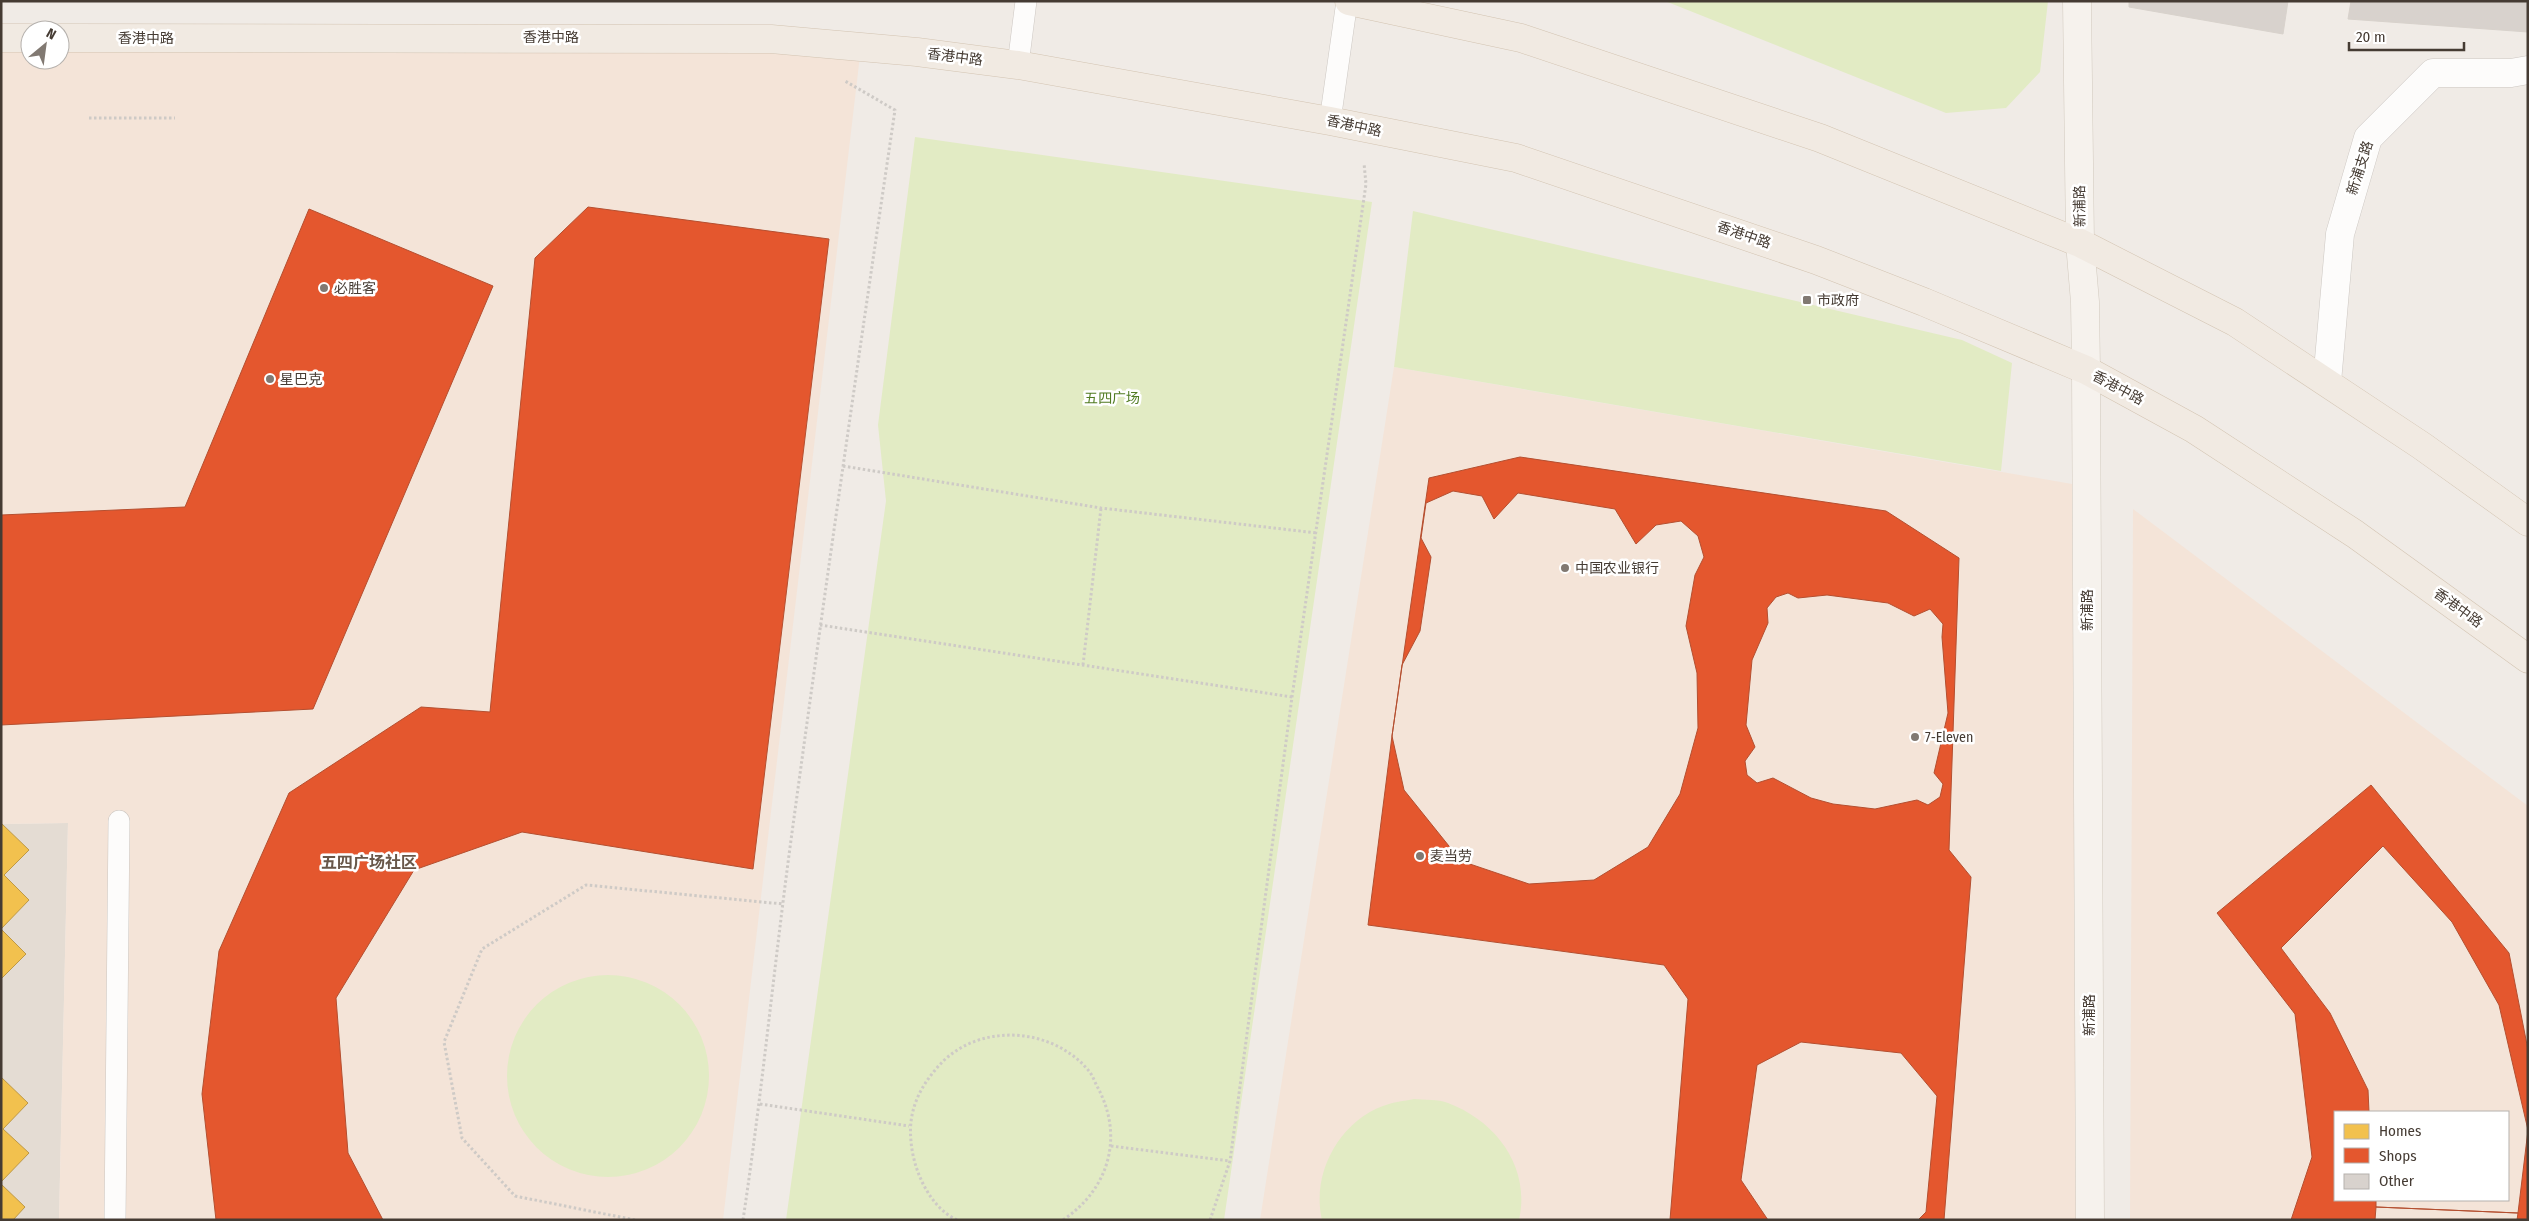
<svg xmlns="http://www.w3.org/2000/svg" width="2529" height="1221" font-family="'Fira Sans Condensed','Noto Sans SC',sans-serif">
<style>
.residential{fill:#e4dcd3}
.commercial{fill:#f4e4d8;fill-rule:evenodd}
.green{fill:#e2ebc4}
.homes{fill:#f2c14e;stroke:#be9946}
.shops{fill:#e4572e;stroke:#b44f30;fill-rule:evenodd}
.building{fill:#d8d2cd;stroke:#d8d2cc}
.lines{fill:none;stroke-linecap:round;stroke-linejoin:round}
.lane-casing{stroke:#ccc7c2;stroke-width:22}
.street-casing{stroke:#ccc7c2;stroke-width:29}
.secondary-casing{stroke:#d1c9be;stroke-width:29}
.primary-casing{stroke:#d3c4b2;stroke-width:29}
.path{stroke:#cecac6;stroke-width:3;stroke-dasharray:2.5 2.5;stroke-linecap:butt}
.lane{stroke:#fdfcfb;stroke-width:21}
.street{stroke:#fdfcfb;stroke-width:28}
.secondary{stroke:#f6f2ed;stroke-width:28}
.primary{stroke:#f1eae2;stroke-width:28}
.poi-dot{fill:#817972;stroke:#fff;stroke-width:2}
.labels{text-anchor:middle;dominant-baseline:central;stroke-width:5;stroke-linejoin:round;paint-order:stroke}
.street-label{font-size:14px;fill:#453b33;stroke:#fff}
.poi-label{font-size:14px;fill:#453b33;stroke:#fff;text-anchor:start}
.park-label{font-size:14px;fill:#517b22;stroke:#fff}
.quarter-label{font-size:16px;font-weight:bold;fill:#695749;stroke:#fff}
</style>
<rect width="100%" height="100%" fill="#f0ebe6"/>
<!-- residential -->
<path class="residential" d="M68 823 59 1220H1V824Z"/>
<!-- commercial -->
<path class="commercial" d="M1 33H30V60H60V33L861 47 723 1220H59L68 823 1 824Z
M1394 367 2072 484 2076 1220H1260Z
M2133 509 2528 806V1220H2130ZM2335 1112H2508V1200H2335Z"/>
<!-- green -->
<path class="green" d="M1665 1H2048L2040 72 2006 108 1946 113Z
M915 137 1372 202 1224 1220H786L886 501 878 425Z
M1413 211 1962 340 2012 363 2001 471 1394 367Z
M507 1076a101 101 0 1 1 202 0a101 101 0 1 1-202 0Z
M1414 1099C1425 1100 1438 1099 1448 1103 1496 1121 1531 1167 1519 1220H1322C1311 1174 1339 1122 1383 1106 1393 1102 1404 1101 1414 1099Z"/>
<!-- homes -->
<path class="homes" d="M1 823 29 850 4 875 29 900 1 929 26 954 1 979Z
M1 1077 28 1103 3 1129 29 1153 1 1182Z
M1 1184 25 1207 13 1220H1Z"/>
<!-- shops -->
<path class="shops" d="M588 207 829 239 753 869 522 832 414 870 336 998 348 1153 383 1220H216L202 1094 219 951 289 793 421 707 490 712 535 258Z
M309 209 493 286 313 709 1 725V515L185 507Z
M1520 457 1886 511 1959 558 1949 850 1971 877 1944 1220H1670L1688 999 1664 965 1368 925 1392 736 1429 478Z
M1453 491 1482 496 1494 519 1518 493 1615 509 1636 544 1656 525 1681 521 1698 536 1704 557 1695 575 1686 626 1697 673 1698 728 1680 794 1648 847 1594 880 1529 884 1461 861 1404 790 1392 736 1402 665 1420 631 1431 557 1421 538 1426 503Z
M1788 593 1798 598 1827 595 1888 603 1914 616 1930 609 1943 624 1942 637 1948 713 1934 773 1943 784 1940 797 1928 805 1917 800 1875 809 1833 804 1811 798 1773 778 1757 783 1747 775 1745 761 1755 747 1746 725 1752 660 1768 623 1767 608 1776 597Z
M2371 785 2509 953 2528 1050V1220H2291L2312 1157 2295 1014 2217 913ZM2335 1112H2508V1200H2335Z
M2383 846 2452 922 2499 1005 2528 1130 2518 1213 2376 1207V1200H2508V1112H2369L2368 1090 2330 1013 2281 948Z
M1801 1042 1901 1053 1937 1096 1926 1212 1918 1220H1768L1741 1180 1757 1065Z
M2376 1207 2518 1213 2517 1220H2375Z"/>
<!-- building -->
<path class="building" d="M2129 1H2288L2283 34 2129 7Z
M2351 1H2528V32L2348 19Z"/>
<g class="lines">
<defs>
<path id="lane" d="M1018 65 1026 1
M1330 121 1347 1
M115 1220 119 821"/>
<path id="street" d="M2327 382 2340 234 2368 138 2433 73H2511L2528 70"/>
<path id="secondary" d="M2077 1 2080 243 2085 302 2086 370 2090 1220"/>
<path id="primary" d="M1349 1 1521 38 1820 138 2080 243 2235 322 2422 446 2528 522
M1 38H30
M60 38 771 39 917 52 1018 65 1330 121 1516 158 1816 260 1924 302 2086 370 2194 429 2355 534 2528 659"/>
</defs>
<!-- lane casing -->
<use href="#lane" class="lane-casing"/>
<!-- street casing -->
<use href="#street" class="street-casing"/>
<!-- secondary casing -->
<use href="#secondary" class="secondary-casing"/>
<!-- primary casing -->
<use href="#primary" class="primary-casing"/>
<!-- path -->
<path class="path" d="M89 118H175
M843 466 1101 508 1317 533
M820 625 1292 697
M1083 665 1101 508
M760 1104 909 1126
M1111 1146 1230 1161
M635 1220 515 1196 462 1138 444 1042 482 949 586 885 783 904
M743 1220C762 1093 774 967 791 840 824 596 859 353 895 110L845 81
M957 1220C929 1207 913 1169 911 1141 908 1113 918 1090 936 1069 974 1022 1051 1025 1089 1071 1093 1076 1095 1083 1098 1088 1124 1137 1109 1189 1063 1220
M1210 1220 1230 1161 1292 697 1366 184 1364 163"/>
<!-- lane -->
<use href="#lane" class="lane"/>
<!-- street -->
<use href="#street" class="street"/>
<!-- secondary -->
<use href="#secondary" class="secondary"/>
<!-- primary -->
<use href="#primary" class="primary"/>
</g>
<!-- markers -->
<g class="poi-dot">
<circle cx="324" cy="288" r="5"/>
<rect x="1802" y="295" width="10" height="10" rx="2.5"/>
<circle cx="270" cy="379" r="5"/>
<circle cx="1565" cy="568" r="5"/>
<circle cx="1915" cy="737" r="5"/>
<circle cx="1420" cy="856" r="5"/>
</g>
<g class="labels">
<!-- street labels -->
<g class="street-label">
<text x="551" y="37">香港中路</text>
<text x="146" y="38">香港中路</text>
<text transform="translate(955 57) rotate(7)">香港中路</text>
<text transform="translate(1354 126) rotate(12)">香港中路</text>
<text transform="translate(2360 168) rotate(-72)">新浦支路</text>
<text transform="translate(2080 206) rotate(-91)">新浦路</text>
<text transform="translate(1744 235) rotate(19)">香港中路</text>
<text transform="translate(2118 388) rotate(28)">香港中路</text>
<text transform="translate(2458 608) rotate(36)">香港中路</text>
<text transform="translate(2087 610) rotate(-90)">新浦路</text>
<text transform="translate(2089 1015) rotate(-90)">新浦路</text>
</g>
<!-- poi labels -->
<g class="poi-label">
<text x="334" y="288">必胜客</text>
<text x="1817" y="300">市政府</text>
<text x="280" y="379">星巴克</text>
<text x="1575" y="568">中国农业银行</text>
<text x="1925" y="737">7-Eleven</text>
<text x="1430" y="856">麦当劳</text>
</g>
<!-- park labels -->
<g class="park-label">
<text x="1112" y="398">五四广场</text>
</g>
<!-- quarter labels -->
<g class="quarter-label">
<text x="369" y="862">五四广场社区</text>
</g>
</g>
<!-- border -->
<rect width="2529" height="1221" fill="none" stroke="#453b33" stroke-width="5"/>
<!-- legend -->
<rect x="2334" y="1111" width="175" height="90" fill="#ffffff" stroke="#b5b1ad"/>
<rect x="2344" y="1124" width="25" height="15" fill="#f2c14e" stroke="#b5b1ad"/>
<text x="2379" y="1136" font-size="15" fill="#453b33">Homes</text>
<rect x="2344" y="1148" width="25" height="15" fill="#e4572e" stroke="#b5b1ad"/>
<text x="2379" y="1161" font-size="15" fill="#453b33">Shops</text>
<rect x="2344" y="1174" width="25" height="15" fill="#d8d2cd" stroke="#b5b1ad"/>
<text x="2379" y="1186" font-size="15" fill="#453b33">Other</text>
<!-- north arrow -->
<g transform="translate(45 45) rotate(29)"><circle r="24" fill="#ffffff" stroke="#b5b1ad"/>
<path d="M0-4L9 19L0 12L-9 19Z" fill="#817972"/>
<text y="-8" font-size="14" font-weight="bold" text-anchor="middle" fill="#453b33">N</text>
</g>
<!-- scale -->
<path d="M2349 42v8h115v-8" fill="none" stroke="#453b33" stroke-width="2.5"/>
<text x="2356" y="42" font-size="15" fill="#453b33" stroke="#ffffff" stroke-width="4" paint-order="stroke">20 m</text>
</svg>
